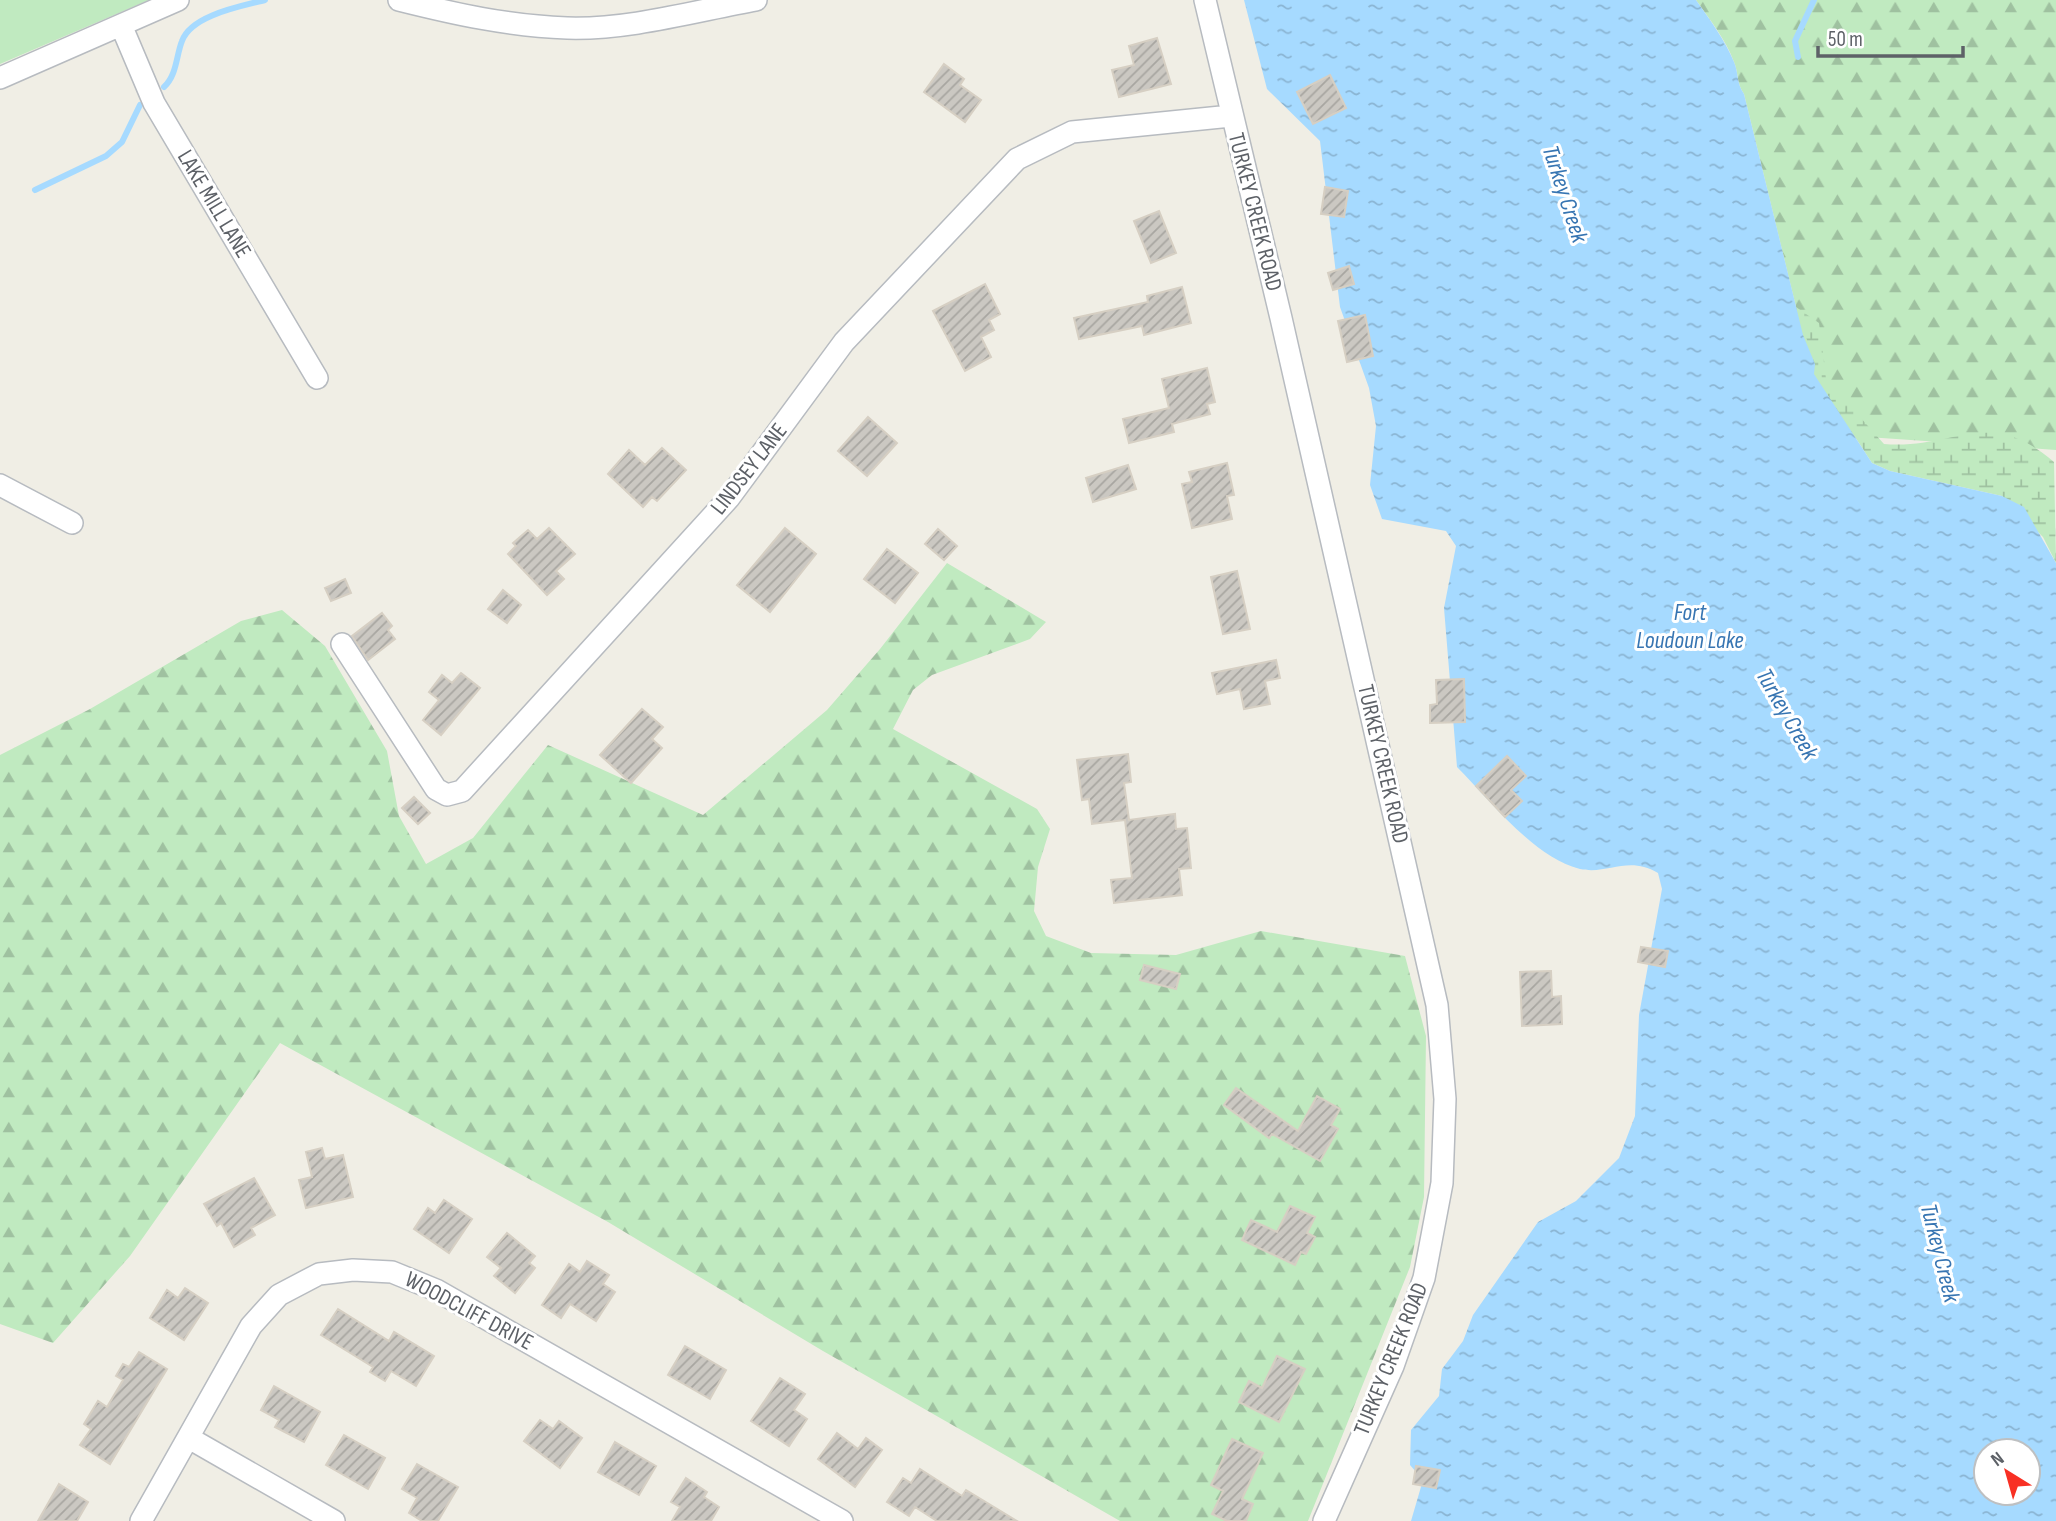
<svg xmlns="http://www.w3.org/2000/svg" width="2056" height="1521" font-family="'Sofia Sans Condensed',sans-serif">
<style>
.grass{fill:#c0eac0}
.forest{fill:url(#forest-firs)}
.wetland{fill:url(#wetland-marsh)}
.water{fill:url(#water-ripples);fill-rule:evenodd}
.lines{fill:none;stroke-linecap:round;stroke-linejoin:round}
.stream{stroke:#a6daff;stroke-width:6}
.building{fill:url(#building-hatch);stroke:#d6cfc3;stroke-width:2}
.minor-casing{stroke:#b7bbc0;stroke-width:24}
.minor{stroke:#fff;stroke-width:21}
.labels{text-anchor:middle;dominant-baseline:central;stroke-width:6;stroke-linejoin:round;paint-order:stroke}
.street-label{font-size:23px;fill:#5d6167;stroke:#fff}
.water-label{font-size:24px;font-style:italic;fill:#3775b2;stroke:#fff}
</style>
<defs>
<pattern id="forest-firs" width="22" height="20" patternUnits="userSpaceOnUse" patternTransform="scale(1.75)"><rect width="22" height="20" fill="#c0eac0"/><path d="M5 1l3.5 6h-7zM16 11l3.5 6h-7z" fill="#9fc1a0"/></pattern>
<pattern id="wetland-marsh" width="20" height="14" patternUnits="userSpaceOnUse" patternTransform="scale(1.75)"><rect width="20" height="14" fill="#c0eac0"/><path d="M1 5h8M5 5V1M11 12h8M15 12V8" fill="none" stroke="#9fc1a0"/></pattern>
<pattern id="water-ripples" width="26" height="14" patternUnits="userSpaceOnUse" patternTransform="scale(1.75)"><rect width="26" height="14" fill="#a6daff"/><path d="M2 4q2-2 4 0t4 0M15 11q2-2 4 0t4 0" fill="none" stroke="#8ab4d2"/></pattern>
<pattern id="building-hatch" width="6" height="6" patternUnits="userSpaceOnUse" patternTransform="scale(1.75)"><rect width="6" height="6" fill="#cbc8c2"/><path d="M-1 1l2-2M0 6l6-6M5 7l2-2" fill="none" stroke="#a8a6a1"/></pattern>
</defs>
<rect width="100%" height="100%" fill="#f0eee5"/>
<!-- grass -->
<path class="grass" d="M0 0H149L0 64Z"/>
<!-- forest -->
<path class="forest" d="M1696 0H2056V450L1838 435 1802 375 1796 307 1744 94C1736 82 1739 74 1734 62 1726 40 1710 20 1696 0Z
M947 563 1046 622 1030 639 932 675 913 690 893 729 1037 809 1050 829 1038 867 1034 911 1046 936 1091 953 1176 955 1261 931 1405 956 1426 1036 1424 1197 1410 1267 1308 1521H1120L823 1351 608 1222 280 1043 130 1256 53 1343 0 1324V755L90 709 241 621 282 610 325 646 387 751 399 816 426 864 473 838 548 745 703 815 827 710 880 649Z"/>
<!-- wetland -->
<path class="wetland" d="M1796 307 1819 323 1826 379 1884 444C1955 450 1988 405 2054 462L2056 563 2043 537 2002 496 1890 471 1872 463 1814 374 1815 364Z"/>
<!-- water -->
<path class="water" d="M1244 0H1696C1710 20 1725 40 1734 62 1739 74 1736 82 1744 94L1803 335 1815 364 1814 374 1872 463 1890 471 2002 496 2024 507 2056 563V1521H1411L1423 1480 1410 1465 1411 1430 1439 1396 1442 1369 1463 1341 1473 1315 1538 1222 1576 1201 1619 1158 1635 1116 1639 1015 1662 889 1658 873C1628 855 1608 875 1580 869 1534 858 1490 800 1457 767L1444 608 1456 546 1446 531 1382 519 1370 485 1376 426 1369 388 1340 307 1320 141 1267 89ZM1986 1451H2028V1493H1986Z"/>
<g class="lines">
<!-- stream -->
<path class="stream" d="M1798 57 1795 41 1814 0
M164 87C177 75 176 56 182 41 191 15 242 6 265 0
M35 190 106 156 122 142 140 105"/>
</g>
<!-- building -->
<path class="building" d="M1157 38 1171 84 1119 97 1112 70 1134 65 1129 46Z
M944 64 964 79 960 85 981 100 965 122 924 92Z
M1330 75 1346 108 1313 124 1297 92Z
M1325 187 1348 191 1344 217 1321 214Z
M1159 211 1176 253 1151 263 1134 221Z
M1349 266 1354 284 1333 290 1328 273Z
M985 284 1000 314 989 320 994 330 981 337 991 357 965 371 933 311Z
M1182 287 1191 323 1144 335 1142 326 1079 339 1074 318 1148 302 1147 296Z
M1365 315 1373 356 1347 362 1338 321Z
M1207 368 1215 402 1207 404 1210 414 1172 424 1174 432 1129 443 1123 419 1169 408 1162 379Z
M868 417 897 443 867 476 838 451Z
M662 448 686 470 657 501 652 497 643 507 608 474 629 450 645 465Z
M1227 463 1234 495 1227 496 1232 519 1192 528 1182 484 1192 482 1189 472Z
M1128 465 1136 489 1093 502 1086 478Z
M549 528 575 554 556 571 564 579 547 595 508 554 516 546 513 543 528 530 537 539Z
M785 528 816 554 770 612 737 585Z
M938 529 957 546 944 560 925 544Z
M887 549 918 573 895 603 864 579Z
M1237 571 1250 629 1223 634 1211 577Z
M345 579 351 593 331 601 325 588Z
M503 590 521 605 507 623 488 609Z
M382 613 392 626 388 630 395 639 368 660 352 636Z
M1276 660 1280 678 1265 681 1270 704 1244 709 1240 689 1217 694 1212 673Z
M461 673 480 688 441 735 423 720 439 700 429 692 442 675 452 683Z
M1464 679 1465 722 1430 723V705L1437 704 1436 680Z
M642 709 663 727 652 739 662 748 631 783 600 755Z
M1128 754 1131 782 1124 783 1129 820 1175 814 1176 829 1187 828 1191 868 1179 869 1182 895 1114 903 1111 880 1132 878 1125 820 1092 824 1089 799 1082 800 1077 760Z
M1507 756 1526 776 1511 790 1522 801 1505 817 1476 786Z
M414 797 430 813 418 824 402 808Z
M1641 947 1668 951 1665 967 1638 962Z
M1144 965 1180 974 1176 989 1140 980Z
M1551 971 1552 997 1561 996 1562 1024 1522 1026 1520 972Z
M1236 1088 1298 1131 1317 1096 1340 1109 1331 1125 1338 1129 1320 1161 1272 1134 1269 1138 1224 1105Z
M322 1148 325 1159 343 1155 353 1197 306 1208 299 1180 312 1177 306 1152Z
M254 1178 275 1215 251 1228 255 1235 234 1247 221 1223 217 1226 204 1204Z
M444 1200 472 1219 449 1253 414 1229 428 1208 435 1213Z
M1290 1206 1315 1217 1307 1233 1315 1237 1306 1254 1301 1252 1295 1265 1242 1240 1251 1220 1277 1232Z
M507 1233 535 1256 529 1263 535 1268 515 1293 494 1276 501 1268 487 1257Z
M587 1261 609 1275 603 1284 615 1292 596 1321 570 1304 561 1318 542 1305 569 1264 580 1272Z
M185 1288 208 1303 184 1340 150 1318 167 1290 178 1298Z
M338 1309 389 1341 394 1332 434 1356 416 1386 391 1371 385 1381 370 1372 373 1367 321 1335Z
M685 1346 726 1370 710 1399 668 1375Z
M139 1352 167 1369 110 1464 80 1445 91 1429 84 1424 98 1401 107 1407 123 1380 116 1376 123 1364 129 1367Z
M1277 1356 1305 1369 1279 1422 1239 1402 1249 1381 1262 1388Z
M780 1378 805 1394 794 1410 807 1419 789 1446 751 1421Z
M274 1386 320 1412 304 1442 275 1427 279 1420 261 1410Z
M540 1420 553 1429 559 1421 582 1438 560 1468 524 1441Z
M837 1433 858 1449 866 1438 882 1450 855 1487 818 1459Z
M344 1435 385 1458 368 1489 326 1465Z
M1232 1439 1263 1453 1242 1499 1253 1504 1246 1521H1227L1212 1514 1223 1491 1211 1485Z
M615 1442 656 1466 639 1495 598 1472Z
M417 1464 458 1487 438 1521H422L409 1513 417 1498 402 1489Z
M1416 1466 1440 1470 1436 1488 1413 1484Z
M920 1469 962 1496 966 1490 1017 1521H937L915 1507 909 1516 887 1502 903 1478 911 1483Z
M686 1478 707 1492 704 1497 719 1507 711 1521H672L680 1507 671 1502Z
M59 1484 88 1502 77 1521H38Z"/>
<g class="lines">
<defs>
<path id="minor" d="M399 0C455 14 509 26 567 28 629 30 695 11 756 0
M1205 0 1281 318 1437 1005 1445 1099 1442 1183 1424 1278 1393 1366 1324 1521
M121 25 154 103 317 378
M0 78 178 0
M0 485 72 523
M342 644 436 789 447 795 462 791 729 498 844 342 1017 159 1072 132 1231 116
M189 1438 334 1521
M141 1521 251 1326 279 1295 319 1274 353 1270 392 1272 436 1290 842 1521"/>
</defs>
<!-- minor casing -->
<use href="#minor" class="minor-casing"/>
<!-- minor -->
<use href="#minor" class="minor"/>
</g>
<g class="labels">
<!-- street labels -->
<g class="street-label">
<text transform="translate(214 204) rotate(59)">LAKE MILL LANE</text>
<text transform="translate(1255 212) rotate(76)">TURKEY CREEK ROAD</text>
<text transform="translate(749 469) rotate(-52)">LINDSEY LANE</text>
<text transform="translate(1383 764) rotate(77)">TURKEY CREEK ROAD</text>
<text transform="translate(469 1311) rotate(28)">WOODCLIFF DRIVE</text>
<text transform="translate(1391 1359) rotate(-68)">TURKEY CREEK ROAD</text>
</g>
<!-- water labels -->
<g class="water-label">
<text transform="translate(1565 194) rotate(72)">Turkey Creek</text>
<text x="1690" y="612">Fort<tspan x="1690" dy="28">Loudoun Lake</tspan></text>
<text transform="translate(1787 714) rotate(60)">Turkey Creek</text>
<text transform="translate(1940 1253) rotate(76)">Turkey Creek</text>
</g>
</g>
<!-- north arrow -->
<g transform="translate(2007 1472) rotate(323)"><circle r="33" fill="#ffffff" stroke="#bec0c2" stroke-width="2"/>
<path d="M0-5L12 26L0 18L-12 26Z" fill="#f83024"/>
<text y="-10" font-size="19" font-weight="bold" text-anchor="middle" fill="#5d6167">N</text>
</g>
<!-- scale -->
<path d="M1818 46v10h145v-10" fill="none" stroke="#5d6167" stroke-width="3.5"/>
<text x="1828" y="46" font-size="21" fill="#5d6167" stroke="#ffffff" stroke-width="5" paint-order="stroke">50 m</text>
</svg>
